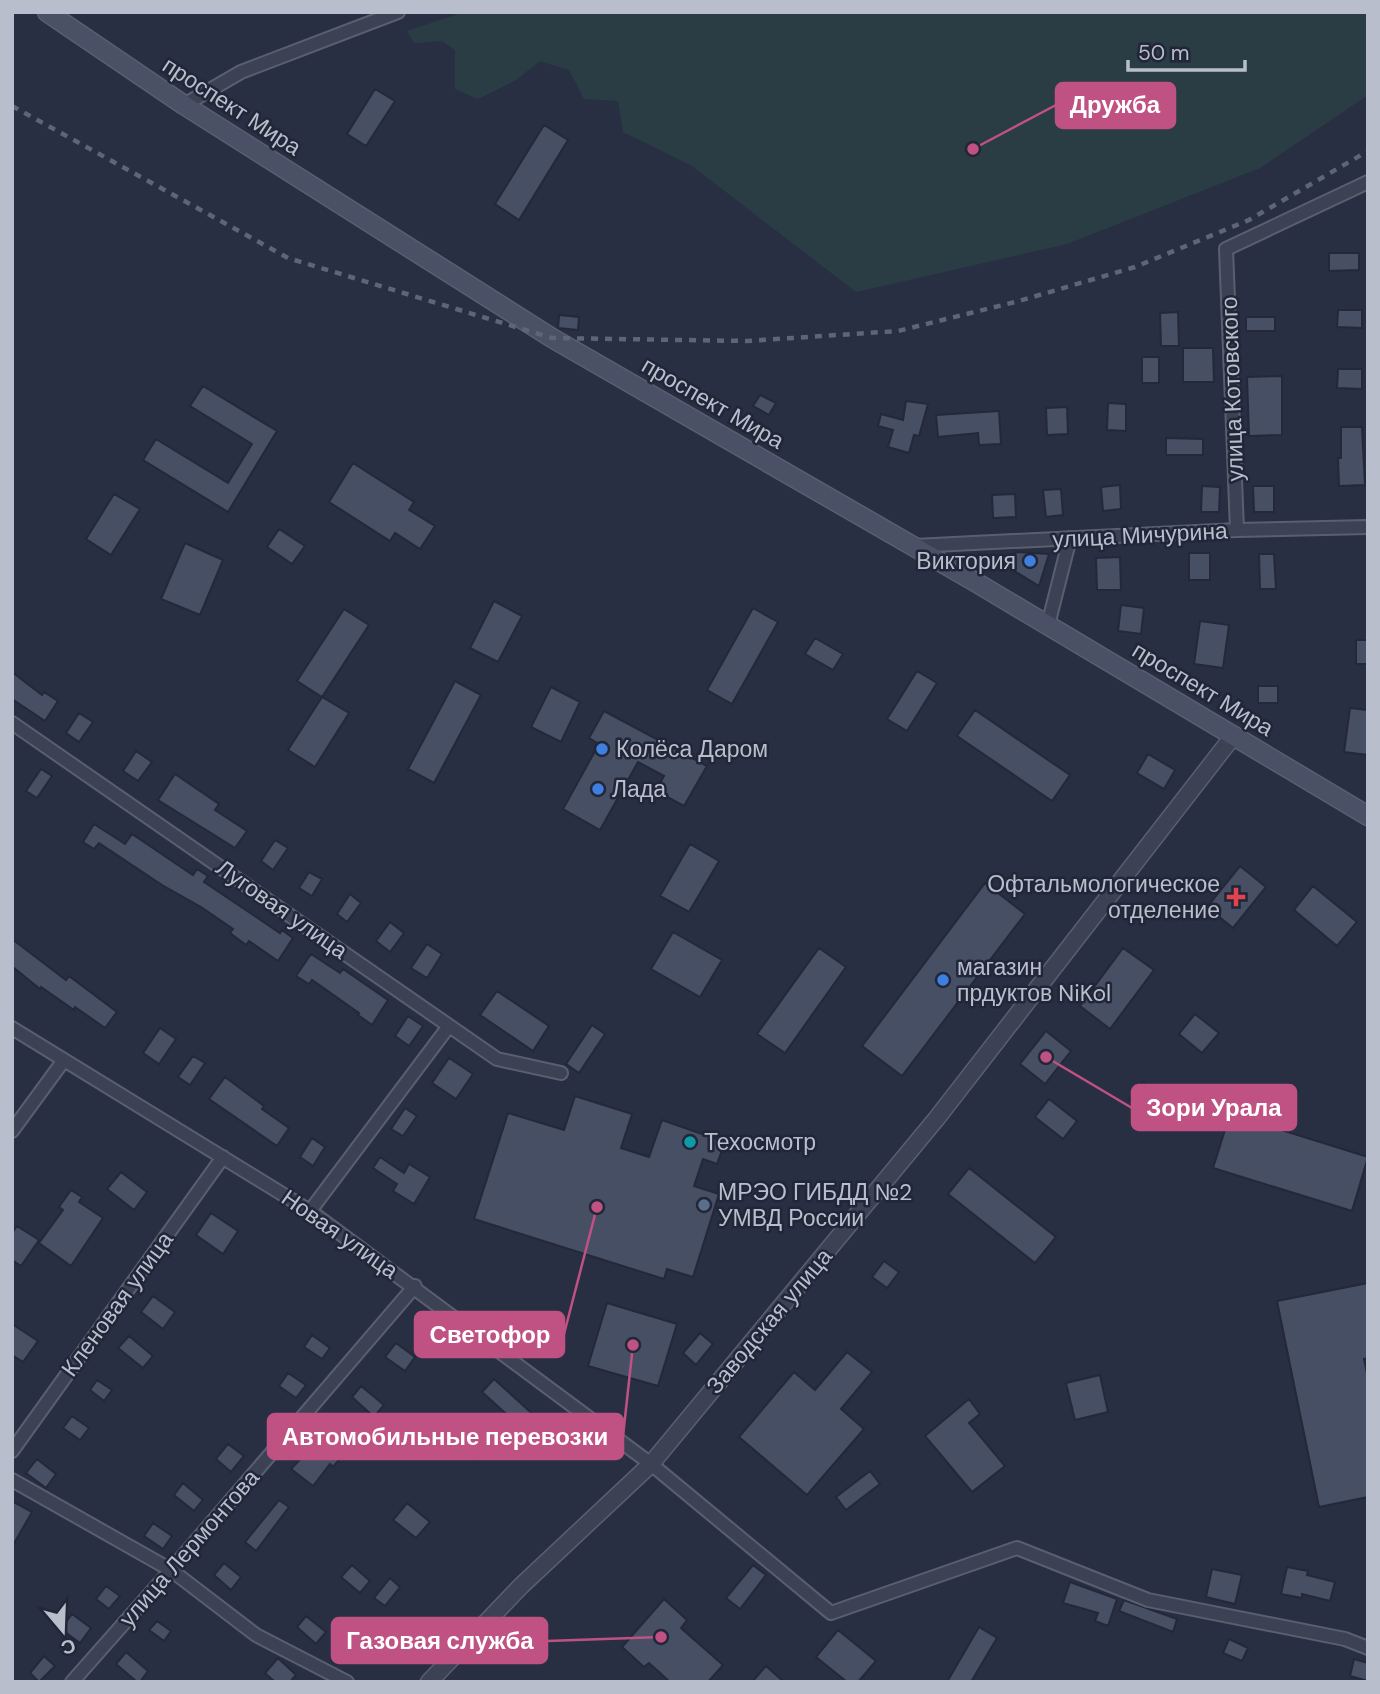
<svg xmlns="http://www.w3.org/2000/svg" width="1380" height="1694" font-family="'DM Sans',sans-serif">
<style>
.green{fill:#2a3d44}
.building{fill:#474f65;stroke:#23283a;stroke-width:2}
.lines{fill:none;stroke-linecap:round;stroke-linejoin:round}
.minor-casing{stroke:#5a5f70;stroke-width:16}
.tertiary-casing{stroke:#5a5f70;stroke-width:19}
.secondary-casing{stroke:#5a5f70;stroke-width:21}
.minor{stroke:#3c4253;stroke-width:12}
.tertiary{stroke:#3c4253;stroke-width:16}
.secondary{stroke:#4a5065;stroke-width:18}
.rail{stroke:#5e6579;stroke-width:4.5;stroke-dasharray:7 7;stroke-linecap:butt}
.shop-dot{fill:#3f7fe0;stroke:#212638;stroke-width:2.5}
.health-dot{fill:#e0444e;stroke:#212638;stroke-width:2.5}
.culture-dot{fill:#0f9aa8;stroke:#212638;stroke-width:2.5}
.service-dot{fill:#5c6f8a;stroke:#212638;stroke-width:2.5}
.labels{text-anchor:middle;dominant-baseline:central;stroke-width:5;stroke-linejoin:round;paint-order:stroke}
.street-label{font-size:23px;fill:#b9becc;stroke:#212638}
.poi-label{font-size:23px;fill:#b9becc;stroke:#212638;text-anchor:start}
.leader{fill:none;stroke:#bf5283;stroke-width:2.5}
.callout-dot{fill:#bf5283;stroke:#212638;stroke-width:2.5}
.callout{fill:#bf5283;stroke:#bf5283;stroke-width:2.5}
.callout-label{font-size:24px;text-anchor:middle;font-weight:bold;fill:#fff}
</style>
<rect width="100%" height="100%" fill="#282f43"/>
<!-- green -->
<path class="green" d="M464 12H1368V95L1260 168 1067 244 856 292 692 166 623 132 618 101 584 99 569 70 540 61 516 80 478 99 455 89V50L442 41 414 43 407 31Z"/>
<!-- building -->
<path class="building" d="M375 89 395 101 366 146 347 134Z
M544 125 568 140 519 220 495 204Z
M1329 253H1359V270L1329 271Z
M1338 310H1362V328L1337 327Z
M1178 312 1179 346H1161L1160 313Z
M559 315 579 317 578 330 558 328Z
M1246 317H1275V331H1246Z
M1183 348H1213L1214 382H1183Z
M1142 357H1159V383H1142Z
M1338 369H1362V389L1337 388Z
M1282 376V435L1249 436 1247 377Z
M203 386 277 431 228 512 143 460 156 439 228 483 252 444 190 406Z
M760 395 776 403 769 415 753 406Z
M906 401 928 404 919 436 914 435 909 453 888 447 893 430 878 426 881 414 903 420Z
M1108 403 1126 404V431L1107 430Z
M1067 407 1068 434 1047 435 1046 408Z
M999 411 1001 444 979 445 978 433 938 437 936 415Z
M1341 427H1362L1365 485 1339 486 1338 458H1341Z
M1166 438 1203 439V455H1166Z
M353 463 414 502 409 510 435 526 420 549 395 533 390 541 329 502Z
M1120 485 1121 509 1103 511 1101 487Z
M1202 486 1220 487 1219 512H1201Z
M1253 486H1274V512H1254Z
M1061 489 1063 515 1046 517 1043 490Z
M114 494 140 509 111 555 86 539Z
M1015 494 1016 517 993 518 992 495Z
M279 529 305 546 292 564 267 547Z
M185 543 223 560 200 615 161 599Z
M1016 552 1049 554 1039 586 1011 569Z
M1189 553H1210V580H1189Z
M1259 554H1274L1276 589H1260Z
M1120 557 1121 590H1097L1096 558Z
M494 601 522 616 498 662 470 648Z
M1121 605 1144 608 1141 634 1118 631Z
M753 608 778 622 732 704 707 690Z
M344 609 369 625 322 697 297 681Z
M1200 621 1229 625 1223 668 1194 664Z
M815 638 843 654 833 670 805 654Z
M1356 640H1368V664H1356Z
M917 671 937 683 907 731 887 719Z
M12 672 42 695 44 692 58 701 45 721 12 699Z
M455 681 481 695 434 783 408 769Z
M1258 686H1278V703H1258Z
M551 687 580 702 561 742 531 727Z
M322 697 349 713 315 767 288 750Z
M1350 708 1368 710V755L1344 752Z
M975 710 1070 775 1052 801 957 736Z
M604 711 707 766 684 806 656 791 664 776 638 762 600 830 563 809 599 744 589 738Z
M79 713 93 722 79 742 66 733Z
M136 751 152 762 138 781 123 771Z
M1148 754 1175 770 1164 789 1137 773Z
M41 769 52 776 37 798 26 791Z
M175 774 219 804 215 810 247 831 235 848 158 800Z
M94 824 125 844 132 834 193 875 197 869 208 876 204 882 280 933 282 930 293 938 278 961 249 941 246 945 230 933 233 929 201 907 162 885 99 843 94 849 83 842Z
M275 840 288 848 273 870 261 861Z
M690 844 719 861 689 912 660 896Z
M1240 866 1266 887 1233 928 1207 907Z
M309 872 322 879 312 896 299 888Z
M985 883 1025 914 902 1076 862 1046Z
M1313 886 1357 922 1337 946 1294 910Z
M350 894 361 903 347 922 337 914Z
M390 922 404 933 390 952 376 941Z
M673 932 722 960 700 997 651 969Z
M12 939 66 980 69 976 117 1012 105 1028 75 1007 74 1010 41 987 40 989 14 968 12 971Z
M427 944 442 954 427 978 411 968Z
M819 948 846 967 785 1053 757 1034Z
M1123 948 1154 970 1110 1029 1080 1006Z
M311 954 340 973 343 969 388 1000 372 1025 358 1015 359 1013 312 980 309 984 296 976Z
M497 991 549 1026 533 1051 480 1015Z
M1195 1014 1219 1033 1202 1053 1179 1034Z
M408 1016 423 1026 409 1046 395 1036Z
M592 1025 605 1034 579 1073 566 1064Z
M160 1028 176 1039 159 1064 143 1053Z
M1046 1031 1071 1051 1045 1084 1020 1064Z
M193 1056 205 1063 190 1085 178 1077Z
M449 1058 473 1074 456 1099 432 1083Z
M225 1077 264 1106 262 1109 289 1128 277 1146 209 1099Z
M1143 1082 1162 1098 1148 1115 1129 1099Z
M575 1096 632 1114 621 1148 649 1157 662 1120 725 1142 717 1164 703 1159 694 1186 719 1194 693 1277 667 1269 664 1279 474 1219 508 1113 564 1130Z
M1049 1099 1077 1121 1063 1139 1035 1117Z
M405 1108 417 1116 403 1136 391 1129Z
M1230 1114 1368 1157 1352 1211 1213 1168Z
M312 1138 325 1147 313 1166 300 1157Z
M380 1157 404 1173 409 1164 430 1177 414 1204 393 1191 397 1184 373 1168Z
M969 1168 1056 1237 1035 1263 948 1194Z
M121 1172 147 1192 134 1210 107 1189Z
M71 1190 82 1197 79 1202 103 1218 71 1266 39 1243 63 1210 59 1207Z
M211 1213 238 1231 223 1254 196 1235Z
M17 1226 39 1240 21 1266 12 1260V1233Z
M884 1261 899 1272 887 1288 872 1277Z
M1368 1283V1358L1364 1359 1368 1378V1497L1319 1507 1277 1301Z
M153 1296 175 1312 163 1329 141 1312Z
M607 1303 677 1324 658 1386 588 1366Z
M12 1324 38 1341 23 1362 12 1355Z
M700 1333 713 1344 696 1365 683 1353Z
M312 1335 330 1348 322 1359 304 1347Z
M129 1336 153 1356 143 1368 118 1348Z
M396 1343 415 1357 405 1371 385 1357Z
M847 1352 872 1372 841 1409 864 1429 807 1495 739 1437 794 1372 815 1390Z
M288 1373 306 1385 296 1398 279 1386Z
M1100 1375 1108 1412 1075 1420 1066 1383Z
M494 1379 537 1418 525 1431 482 1392Z
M97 1380 112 1390 104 1401 90 1390Z
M361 1386 384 1405 374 1417 352 1397Z
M969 1399 980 1414 969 1423 1005 1466 972 1492 925 1436Z
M72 1416 89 1428 80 1440 63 1428Z
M477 1419 495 1437 474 1460 455 1442Z
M321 1437 343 1455 333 1467 330 1464 313 1486 291 1469Z
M228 1444 244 1456 231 1472 216 1459Z
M37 1459 56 1474 46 1488 26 1473Z
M870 1471 880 1484 846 1510 836 1497Z
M183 1483 203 1500 194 1511 174 1495Z
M279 1500 289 1507 256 1551 245 1542Z
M12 1501 32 1512 12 1547Z
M407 1503 430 1522 416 1538 393 1520Z
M153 1523 172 1536 163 1549 144 1536Z
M224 1563 241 1577 231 1590 214 1575Z
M352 1565 370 1581 360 1593 341 1577Z
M753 1565 766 1575 740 1609 726 1598Z
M1287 1567 1308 1571 1307 1575 1335 1582 1330 1601 1302 1594V1598L1281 1594Z
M1212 1569 1242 1575 1235 1604 1206 1597Z
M390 1578 400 1587 385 1606 374 1598Z
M1070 1582 1117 1599 1108 1626 1095 1621 1098 1613 1063 1603Z
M106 1586 120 1596 109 1609 96 1599Z
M664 1599 687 1620 681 1628 723 1665 708 1682H670L649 1663 644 1667 622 1647Z
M1124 1600 1177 1619 1173 1632 1119 1611Z
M72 1614 91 1628 80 1643 61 1629Z
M306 1616 326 1632 316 1644 297 1627Z
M157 1621 171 1631 164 1641 149 1630Z
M979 1627 997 1638 971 1682H947Z
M838 1630 876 1661 858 1682H847L816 1657Z
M1229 1639 1248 1648 1242 1661 1223 1653Z
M126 1652 148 1671 140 1682H137L116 1664Z
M44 1656 55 1666 39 1682 30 1673Z
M278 1658 296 1675 290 1682H275L265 1673Z
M1354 1659 1368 1663V1681L1350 1676Z
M766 1666 784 1682H752Z"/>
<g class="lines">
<defs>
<path id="minor" d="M184 105 241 72 398 12
M1237 530 1226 249 1368 182
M914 546 1237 530 1368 527
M1048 625 1070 538
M12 723 497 1059 561 1073
M12 1028 310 1211 651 1464 831 1613 1017 1548 1148 1600 1345 1639 1368 1648
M12 1131 64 1060
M310 1211 449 1026
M12 1451 223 1157
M12 1480 171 1570 256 1635 347 1682
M72 1682 171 1570 415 1286"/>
<path id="tertiary" d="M429 1682 521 1586 651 1464 937 1118 1234 735"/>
<path id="secondary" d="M47 12 184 105 552 338 977 583 1368 816"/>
</defs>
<!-- minor casing -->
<use href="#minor" class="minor-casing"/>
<!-- tertiary casing -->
<use href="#tertiary" class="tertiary-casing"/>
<!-- secondary casing -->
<use href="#secondary" class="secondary-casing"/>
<!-- minor -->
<use href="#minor" class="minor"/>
<!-- tertiary -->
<use href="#tertiary" class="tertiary"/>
<!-- secondary -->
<use href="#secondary" class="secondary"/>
<!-- rail -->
<path class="rail" d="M12 106 288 258 552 338 747 341 898 331 1019 301 1135 267 1249 220 1368 151"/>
</g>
<!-- markers -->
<g class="shop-dot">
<circle cx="1030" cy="561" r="7"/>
<circle cx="602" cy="749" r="7"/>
<circle cx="598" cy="789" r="7"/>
<circle cx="943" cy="980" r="7"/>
</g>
<path class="health-dot" d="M1232.5 886.5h7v7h7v7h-7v7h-7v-7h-7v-7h7z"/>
<circle class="culture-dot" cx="690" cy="1142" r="7"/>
<circle class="service-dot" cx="704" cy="1205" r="7"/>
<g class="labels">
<!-- street labels -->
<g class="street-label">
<text transform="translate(232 106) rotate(33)">проспект Мира</text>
<text transform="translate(1232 389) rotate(-92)">улица Котовского</text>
<text transform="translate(713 403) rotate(30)">проспект Мира</text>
<text transform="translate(1140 535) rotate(-3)">улица Мичурина</text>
<text transform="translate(1203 689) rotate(31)">проспект Мира</text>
<text transform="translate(282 909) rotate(35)">Луговая улица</text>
<text transform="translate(340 1234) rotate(35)">Новая улица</text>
<text transform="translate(117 1304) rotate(-54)">Кленовая улица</text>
<text transform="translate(769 1321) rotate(-50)">Заводская улица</text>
<text transform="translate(189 1548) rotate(-49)">улица Лермонтова</text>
</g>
<!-- poi labels -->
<g class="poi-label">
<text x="1016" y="561" text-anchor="end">Виктория</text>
<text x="616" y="749">Колёса Даром</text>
<text x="612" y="789">Лада</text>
<text x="1220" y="884" text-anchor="end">Офтальмологическое<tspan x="1220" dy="26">отделение</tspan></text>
<text x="957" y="967">магазин<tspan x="957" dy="26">прдуктов NiKol</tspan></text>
<text x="704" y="1142">Техосмотр</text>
<text x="718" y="1192">МРЭО ГИБДД №2<tspan x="718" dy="26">УМВД России</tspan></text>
</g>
</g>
<!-- callouts -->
<path class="leader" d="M973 149L1056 105M1046 1057L1132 1108M597 1207L564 1334M633 1345L623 1436M661 1637L547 1641"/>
<g class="callout-dot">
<circle cx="973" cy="149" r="7"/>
<circle cx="1046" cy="1057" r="7"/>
<circle cx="597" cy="1207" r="7"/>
<circle cx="633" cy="1345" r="7"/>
<circle cx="661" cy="1637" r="7"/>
</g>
<g class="callout">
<rect x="1056" y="83" width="119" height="45" rx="7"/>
<rect x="1132" y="1085" width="164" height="45" rx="7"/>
<rect x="415" y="1312" width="149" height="45" rx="7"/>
<rect x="268" y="1414" width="355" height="45" rx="7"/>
<rect x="332" y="1618" width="215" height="45" rx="7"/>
</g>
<g class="callout-label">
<text x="1115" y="113">Дружба</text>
<text x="1214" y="1116">Зори Урала</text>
<text x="490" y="1343">Светофор</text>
<text x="445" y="1445">Автомобильные перевозки</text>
<text x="440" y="1649">Газовая служба</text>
</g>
<!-- border -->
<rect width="1380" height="1694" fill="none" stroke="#b9becc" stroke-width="28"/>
<!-- north arrow -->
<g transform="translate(63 1631) rotate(161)" stroke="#212638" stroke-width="5" paint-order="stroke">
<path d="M0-5L12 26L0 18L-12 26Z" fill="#b9becc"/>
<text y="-10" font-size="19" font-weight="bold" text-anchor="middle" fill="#b9becc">С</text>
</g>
<!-- scale -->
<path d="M1128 60v10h117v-10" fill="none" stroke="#b9becc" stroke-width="3.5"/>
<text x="1138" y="60" font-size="21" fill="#b9becc" stroke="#212638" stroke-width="5" paint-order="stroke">50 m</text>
</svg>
